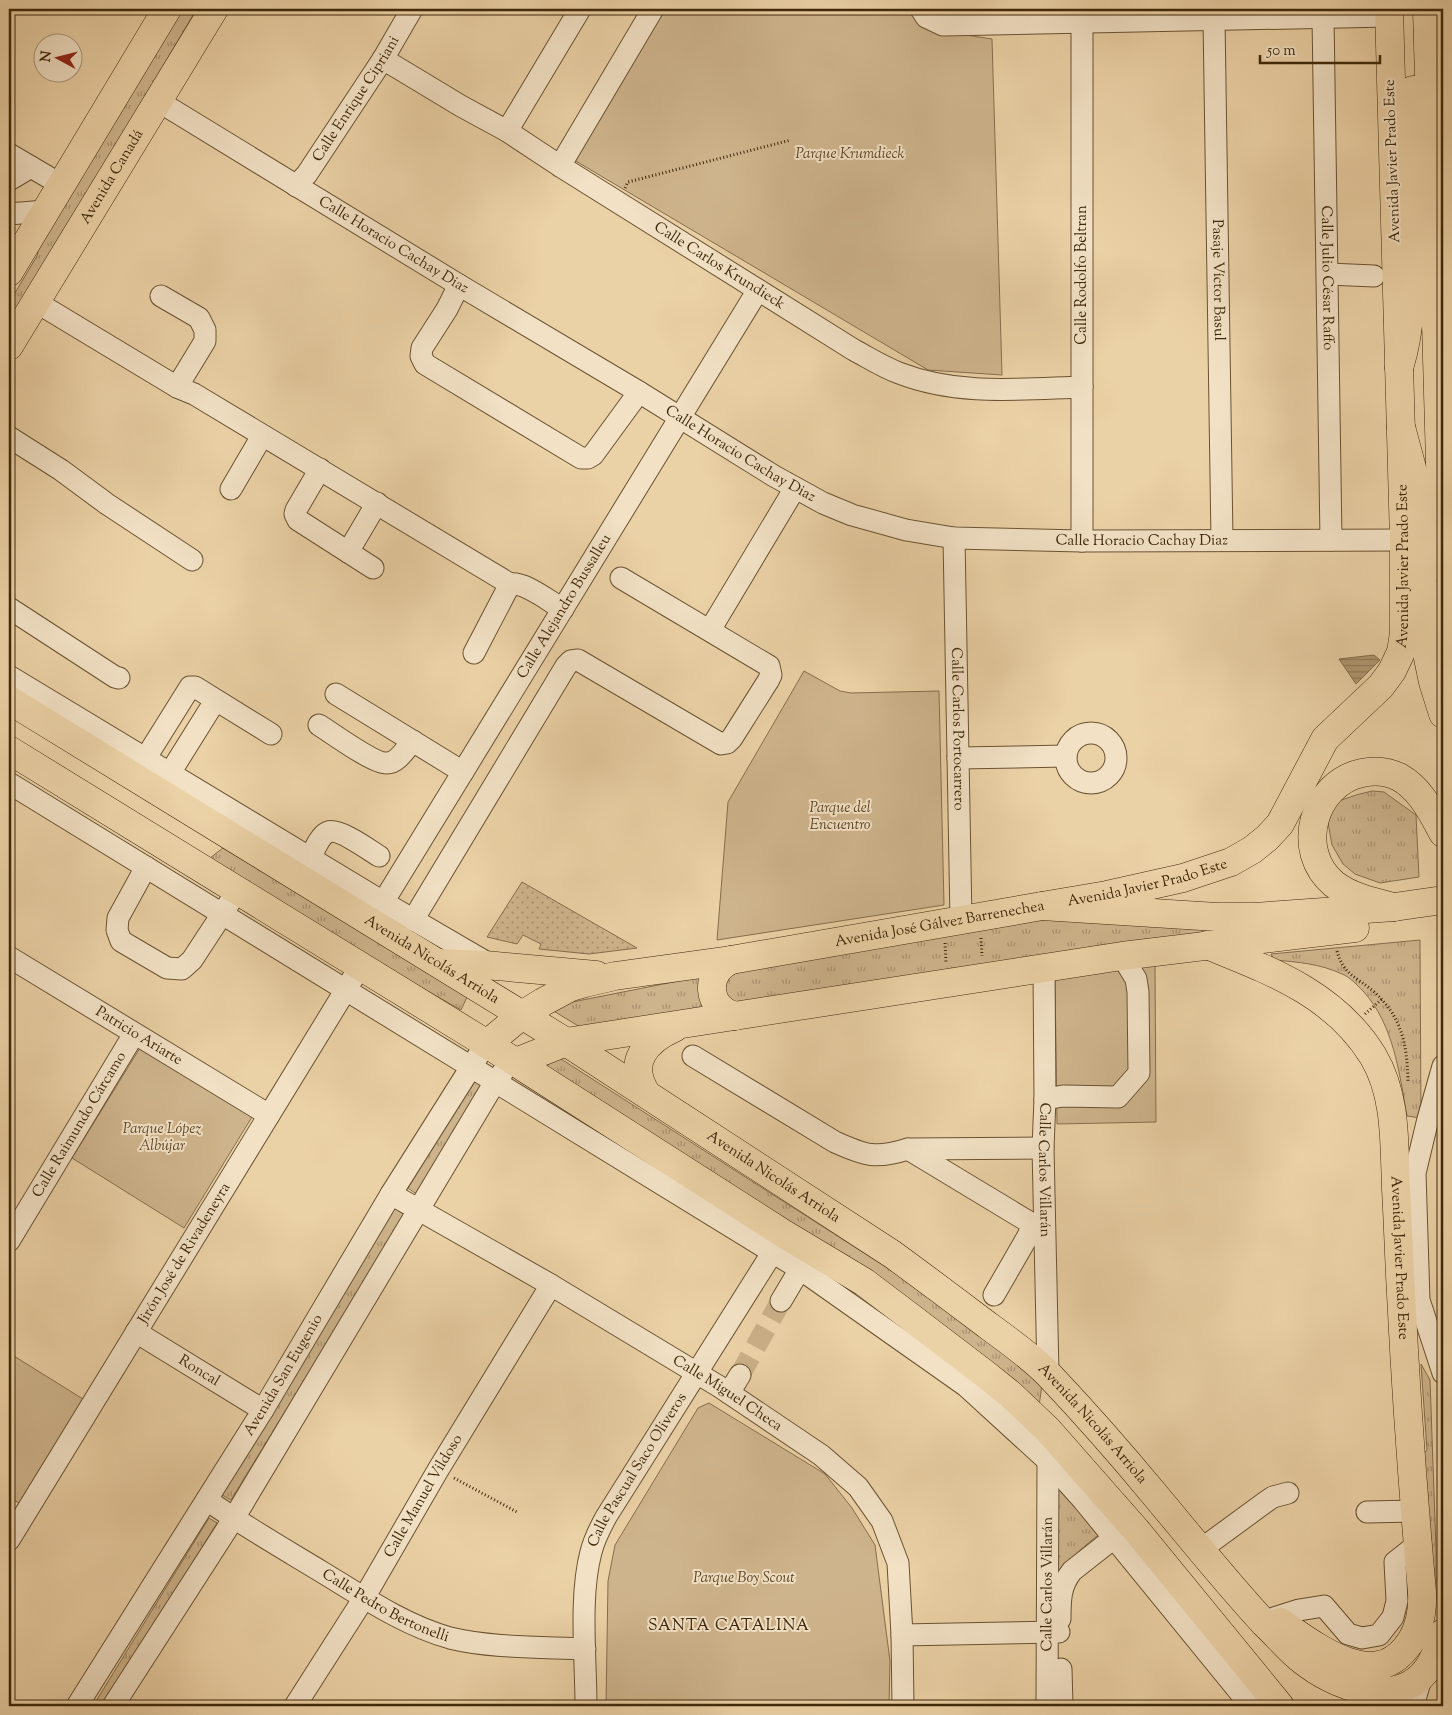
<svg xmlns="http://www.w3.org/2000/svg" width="1452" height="1715" font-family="'Sorts Mill Goudy',serif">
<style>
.grass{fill:url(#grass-tufts);stroke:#866e4c}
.park{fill:#ceb48c;stroke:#866e4c}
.garden{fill:url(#garden-dots);stroke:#866e4c}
.water{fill:url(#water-rules);stroke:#836c48}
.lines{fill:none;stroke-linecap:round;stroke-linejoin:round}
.minor-tunnel{stroke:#c9af87;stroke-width:21;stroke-dasharray:21 11;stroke-linecap:butt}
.minor-casing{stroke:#6a5332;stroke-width:23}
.major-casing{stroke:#3f290b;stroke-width:29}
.highway-casing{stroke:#3f290b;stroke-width:29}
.path{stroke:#3f290b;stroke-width:3;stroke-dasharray:1 2.5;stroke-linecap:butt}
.minor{stroke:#f2e1c5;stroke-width:21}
.major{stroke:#ebd1a6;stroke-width:28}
.highway{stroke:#ebd1a6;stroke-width:28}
.labels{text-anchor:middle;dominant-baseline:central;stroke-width:4;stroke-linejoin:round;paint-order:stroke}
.street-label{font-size:15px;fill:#3f290b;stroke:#f2e1c5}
.park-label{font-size:15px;font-style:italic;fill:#5c4525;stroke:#f2e1c5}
.neighbourhood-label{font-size:16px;letter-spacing:1px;fill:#3f290b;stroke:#f2e1c5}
</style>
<defs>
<pattern id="grass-tufts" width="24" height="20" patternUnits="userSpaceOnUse" patternTransform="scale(1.25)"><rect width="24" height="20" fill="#ceb48c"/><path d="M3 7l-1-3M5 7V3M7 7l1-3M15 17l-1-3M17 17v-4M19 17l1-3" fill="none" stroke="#a99271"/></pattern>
<pattern id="garden-dots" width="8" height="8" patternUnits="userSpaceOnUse" patternTransform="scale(1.25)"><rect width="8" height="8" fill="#ceb48c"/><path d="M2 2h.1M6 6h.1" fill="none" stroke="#a99271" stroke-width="1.8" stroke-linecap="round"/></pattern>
<pattern id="water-rules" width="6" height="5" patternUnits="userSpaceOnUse" patternTransform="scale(1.25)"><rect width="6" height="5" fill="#b19871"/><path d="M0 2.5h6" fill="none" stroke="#917c5b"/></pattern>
</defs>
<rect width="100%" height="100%" fill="#ebd1a6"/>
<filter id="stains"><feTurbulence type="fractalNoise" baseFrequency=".004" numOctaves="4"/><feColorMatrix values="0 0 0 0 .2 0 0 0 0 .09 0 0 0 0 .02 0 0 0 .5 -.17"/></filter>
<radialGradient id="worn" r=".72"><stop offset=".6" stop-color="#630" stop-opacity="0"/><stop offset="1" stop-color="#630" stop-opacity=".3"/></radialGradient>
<!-- grass -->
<path class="grass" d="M173 9H193V15L9 327V303L37 256 43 231Z
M1372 791 1384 792 1416 815 1419 877 1380 883 1355 874 1343 864 1332 845 1328 823 1336 802 1356 795Z
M223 848 468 995 461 1010 210 867V858Z
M1081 913 1242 933 585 1030 547 1007 982 921Z
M1420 940 1421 1118 1407 1116C1399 1072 1394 1025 1363 991 1357 985 1350 977 1342 974 1321 964 1298 962 1274 960L1271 954Z
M558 1057 953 1310 1042 1385 1038 1413 543 1069Z
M476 1076 487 1083 418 1195 408 1188Z
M392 1207 405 1215 231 1500 217 1492Z
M1421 1364 1430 1380 1436 1549V1596L1426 1639 1409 1664 1386 1676 1410 1658 1420 1458 1427 1450Z
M1051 1477 1102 1533C1083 1545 1069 1561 1055 1578Z
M209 1518 217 1523 104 1706H93Z"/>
<!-- park -->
<path class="park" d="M660 9H912L933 30 992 39 1002 375 928 370 569 157Z
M804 671 840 691 851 693 939 691 944 905 717 940 728 802Z
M1155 965 1156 1122 1057 1124 1055 978Z
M140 1048 252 1117 184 1228 72 1158Z
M9 1353 83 1399 19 1503 9 1497Z
M709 1403 825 1474 852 1508 875 1545 890 1661 889 1706H606L608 1581 615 1545 698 1408Z"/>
<!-- garden -->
<path class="garden" d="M522 882 637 948 589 954 539 949 541 944 523 935 517 944 487 937Z"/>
<!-- water -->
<path class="water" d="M1374 655 1380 660 1356 684 1339 659Z"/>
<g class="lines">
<!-- minor-tunnel -->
<path class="minor-tunnel" d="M740 1375 781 1301"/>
<defs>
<g id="minor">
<path d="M921 9 926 17 943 25 1389 16"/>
<path id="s1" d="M1323 17 1331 540"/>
<path id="s2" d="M1214 19 1222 540"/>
<path id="s3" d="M383 59 461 106 507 131 560 166 854 350C869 358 883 367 899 373 958 396 1020 389 1082 387"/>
<path id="s4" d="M158 101 459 285 639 392 774 476 823 503 852 515 906 530 954 538 1082 541 1404 540"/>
<path d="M507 131 580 9"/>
<path d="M9 154 60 184"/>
<path d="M560 166 653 9"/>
<path d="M9 180 31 167"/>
<path id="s5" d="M296 186 307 174 383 59 412 9"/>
<path d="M9 214 45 211"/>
<path d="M1328 274 1374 276"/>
<path d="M459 285 447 309 422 348 421 356 425 364 581 458H588L593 455 639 392"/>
<path d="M161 296 199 318 205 330V341L177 387"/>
<path d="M36 302 177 387 194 394 510 584 474 653"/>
<path d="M9 437 61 470 107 504 192 560"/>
<path d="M320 469 296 510 295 514 298 520 373 568"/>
<path d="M231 489 262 436"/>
<path id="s6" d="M954 538 961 920"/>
<path d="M1082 541V9"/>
<path d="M348 552 377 503"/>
<path d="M510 584C526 582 548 601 563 609"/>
<path d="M9 608 115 677 119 678"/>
<path d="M710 630 795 488"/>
<path d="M9 676 383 902 491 965"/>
<path d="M336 694 463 772"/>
<path d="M319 725C332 733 374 764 387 763 398 763 406 748 413 741"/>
<circle cx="1091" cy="758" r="25"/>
<path d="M958 758 1066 756"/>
<path d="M145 759 190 687H195L271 734"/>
<path d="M170 773 215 701"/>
<path d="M9 783 800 1269 966 1386 1048 1461 1083 1500 1251 1706"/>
<path d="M310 859C314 851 319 836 328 832 339 828 369 850 379 856"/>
<path d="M146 867 118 918 117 930 121 941 167 968 182 969 192 960 230 902"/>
<path d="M413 920 566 666 571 661 578 660 721 744 727 743 732 738 768 681 771 675 769 666 621 578"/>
<path id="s7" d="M371 922 758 290"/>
<path id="s8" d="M9 957 269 1115"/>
<path id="s9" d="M1044 968 1045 1099 1043 1148 1048 1373"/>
<path d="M693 1056 835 1142C866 1156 876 1159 908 1149L1043 1148"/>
<path d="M1443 1066 1428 1119 1415 1173 1419 1300 1443 1373"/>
<path d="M1045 1099 1063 1096 1118 1097 1139 1073 1138 992 1136 979 1122 956"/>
<path d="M908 1149 1029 1222 1031 1228 1028 1236 994 1295"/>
<path id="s10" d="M391 1194 551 1285 720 1387 821 1455 858 1487 882 1521 898 1563 902 1635 903 1706"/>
<path id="s11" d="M9 1241 134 1034"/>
<path d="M781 1301 800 1269"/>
<path id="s12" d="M136 1332 263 1410"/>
<path d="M729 1393 740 1375"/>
<path id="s13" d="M207 1500C244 1526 284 1549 322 1572 363 1597 404 1625 450 1638 490 1648 543 1647 585 1649"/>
<path d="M1367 1512 1415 1511"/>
<path id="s14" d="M9 1540 353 978"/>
<path d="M1200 1550 1267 1501 1273 1497 1288 1493"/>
<path d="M1274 1618 1299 1610 1324 1606 1348 1634 1362 1638 1379 1635 1393 1617 1397 1601 1395 1562 1418 1544"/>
<path d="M1060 1619C1060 1600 1060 1586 1072 1571L1124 1530"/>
<path d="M902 1635 1059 1632"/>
<path d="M1061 1669 1062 1706"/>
<path id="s15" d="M77 1706 263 1410 391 1194 478 1056"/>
<path d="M113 1706 234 1518 495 1082 503 1072"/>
<path id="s16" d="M295 1706 364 1598 438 1470 551 1285"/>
<path id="s17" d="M586 1706C586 1659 579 1597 591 1552 594 1540 600 1528 606 1517L779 1242"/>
<path id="s18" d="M1047 1706 1048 1461"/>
<path d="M1413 1706 1422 1675"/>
</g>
<g id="major">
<path d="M9 272 167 9"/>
<path id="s19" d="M9 346 214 9"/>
<path id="s20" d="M9 700 566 1042 892 1254C925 1278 958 1303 990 1327 1010 1342 1032 1357 1049 1375 1086 1414 1121 1454 1155 1495 1191 1538 1226 1582 1264 1623 1277 1635 1288 1649 1302 1660 1334 1686 1395 1710 1426 1671 1435 1660 1439 1646 1443 1633"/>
<path d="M9 750 487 1044 784 1234 864 1282 909 1316 985 1374 1010 1394 1048 1430 1136 1530 1280 1706"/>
<path id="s21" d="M1042 906 1107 895 1183 878 1231 862 1252 850 1267 838 1280 824 1325 739 1381 686 1392 671 1401 652 1404 633V540L1389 9"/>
<path id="s22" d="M1207 945C1271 971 1335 994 1373 1056 1397 1096 1394 1144 1396 1189 1398 1224 1399 1259 1401 1294 1406 1394 1413 1493 1422 1592 1423 1613 1419 1633 1405 1649 1370 1691 1313 1644 1280 1622"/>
<path d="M731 960C704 973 706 1008 735 1016"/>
<path d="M439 963 485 965 596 975"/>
<path id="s23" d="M487 1044 522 1015 543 1002 571 987 585 983 615 976 731 960 1042 906 1217 917H1254L1394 907 1443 900"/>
<path d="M516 1062 566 1042 1122 956 1355 928"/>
<path d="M646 1093C627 1063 645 1041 674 1028"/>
</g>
<path id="highway" d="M1427 9 1443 567
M1399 368C1413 323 1411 281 1410 235 1409 187 1409 138 1413 90
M1401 427 1412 468 1418 510 1428 658 1433 682 1443 714
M1394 907C1373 902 1351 897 1334 884 1294 851 1313 783 1362 773 1375 770 1387 771 1399 777 1421 789 1432 813 1443 833"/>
</defs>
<!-- minor casing -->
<use href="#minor" class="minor-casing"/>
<!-- major casing -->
<use href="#major" class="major-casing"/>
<!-- highway casing -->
<use href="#highway" class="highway-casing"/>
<!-- path -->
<path class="path" d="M625 188 628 182 791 140
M981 938 982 956
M945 943 946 962
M1337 951C1343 974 1356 977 1372 990 1402 1016 1407 1044 1408 1081
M1365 1014 1382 999
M454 1478 517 1512"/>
<!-- minor -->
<use href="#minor" class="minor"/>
<!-- major -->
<use href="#major" class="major"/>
<!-- highway -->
<use href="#highway" class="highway"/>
</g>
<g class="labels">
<!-- street labels -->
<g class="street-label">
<text stroke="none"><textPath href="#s5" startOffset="106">Calle Enrique Cipriani</textPath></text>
<text transform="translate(1393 161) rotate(-92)">Avenida Javier Prado Este</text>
<text stroke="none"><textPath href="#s19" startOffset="198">Avenida Canadá</textPath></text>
<text stroke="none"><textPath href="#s4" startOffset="276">Calle Horacio Cachay Diaz</textPath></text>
<text stroke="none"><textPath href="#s3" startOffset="395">Calle Carlos Krundieck</textPath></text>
<text transform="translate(1082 275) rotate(-90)">Calle Rodolfo Beltran</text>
<text stroke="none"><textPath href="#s1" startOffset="261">Calle Julio César Raffo</textPath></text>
<text stroke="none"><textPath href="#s2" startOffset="261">Pasaje Víctor Basul</textPath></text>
<text stroke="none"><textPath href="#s4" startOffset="681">Calle Horacio Cachay Diaz</textPath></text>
<text stroke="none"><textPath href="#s4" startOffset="1101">Calle Horacio Cachay Diaz</textPath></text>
<text stroke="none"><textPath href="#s21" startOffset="556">Avenida Javier Prado Este</textPath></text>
<text stroke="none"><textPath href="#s7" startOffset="370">Calle Alejandro Bussalleu</textPath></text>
<text stroke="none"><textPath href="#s6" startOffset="191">Calle Carlos Portocarrero</textPath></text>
<text stroke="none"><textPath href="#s21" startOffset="108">Avenida Javier Prado Este</textPath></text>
<text stroke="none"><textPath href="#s23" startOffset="476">Avenida José Gálvez Barrenechea</textPath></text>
<text stroke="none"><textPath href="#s20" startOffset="496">Avenida Nicolás Arriola</textPath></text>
<text stroke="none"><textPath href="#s8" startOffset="152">Patricio Ariarte</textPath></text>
<text stroke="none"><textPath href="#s11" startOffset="136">Calle Raimundo Cárcamo</textPath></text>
<text stroke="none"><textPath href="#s9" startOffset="202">Calle Carlos Villarán</textPath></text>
<text stroke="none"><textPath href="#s20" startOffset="901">Avenida Nicolás Arriola</textPath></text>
<text stroke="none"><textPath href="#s14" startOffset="336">Jirón José de Rivadeneyra</textPath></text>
<text stroke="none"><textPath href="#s22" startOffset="409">Avenida Javier Prado Este</textPath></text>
<text stroke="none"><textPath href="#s12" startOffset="74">Roncal</textPath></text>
<text stroke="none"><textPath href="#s15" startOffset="390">Avenida San Eugenio</textPath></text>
<text stroke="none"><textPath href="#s10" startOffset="391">Calle Miguel Checa</textPath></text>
<text stroke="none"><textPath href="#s20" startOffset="1306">Avenida Nicolás Arriola</textPath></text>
<text stroke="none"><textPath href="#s17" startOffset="249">Calle Pascual Saco Oliveros</textPath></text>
<text stroke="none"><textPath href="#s16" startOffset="246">Calle Manuel Vildoso</textPath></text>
<text stroke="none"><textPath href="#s18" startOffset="122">Calle Carlos Villarán</textPath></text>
<text stroke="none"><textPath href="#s13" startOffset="208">Calle Pedro Bertonelli</textPath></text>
</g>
<!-- park labels -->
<g class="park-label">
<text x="850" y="154">Parque Krumdieck</text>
<text x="840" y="808">Parque del<tspan x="840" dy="17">Encuentro</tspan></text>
<text x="162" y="1129">Parque López<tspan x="162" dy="17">Albújar</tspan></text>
<text x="744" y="1578">Parque Boy Scout</text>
</g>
<!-- neighbourhood labels -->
<g class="neighbourhood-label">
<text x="729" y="1626">SANTA CATALINA</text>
</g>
</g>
<!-- margin -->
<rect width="1452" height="1715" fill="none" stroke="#ebd1a6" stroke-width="30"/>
<rect x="10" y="10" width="1432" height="1695" fill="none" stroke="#3f290b" stroke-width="2.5"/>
<rect x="15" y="15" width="1422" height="1685" fill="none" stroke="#3f290b"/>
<!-- north arrow -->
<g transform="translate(58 58) rotate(277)"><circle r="24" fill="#f2e1c5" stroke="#aa977b"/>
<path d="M0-4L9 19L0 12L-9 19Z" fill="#8f2418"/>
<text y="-8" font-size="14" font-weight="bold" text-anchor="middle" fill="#3f290b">N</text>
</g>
<!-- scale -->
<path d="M1260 55v8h120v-8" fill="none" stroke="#3f290b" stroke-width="2.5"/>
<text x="1267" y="55" font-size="15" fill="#3f290b" stroke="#f2e1c5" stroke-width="4" paint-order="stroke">50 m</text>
<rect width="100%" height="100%" filter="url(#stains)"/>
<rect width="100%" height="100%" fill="url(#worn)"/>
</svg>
